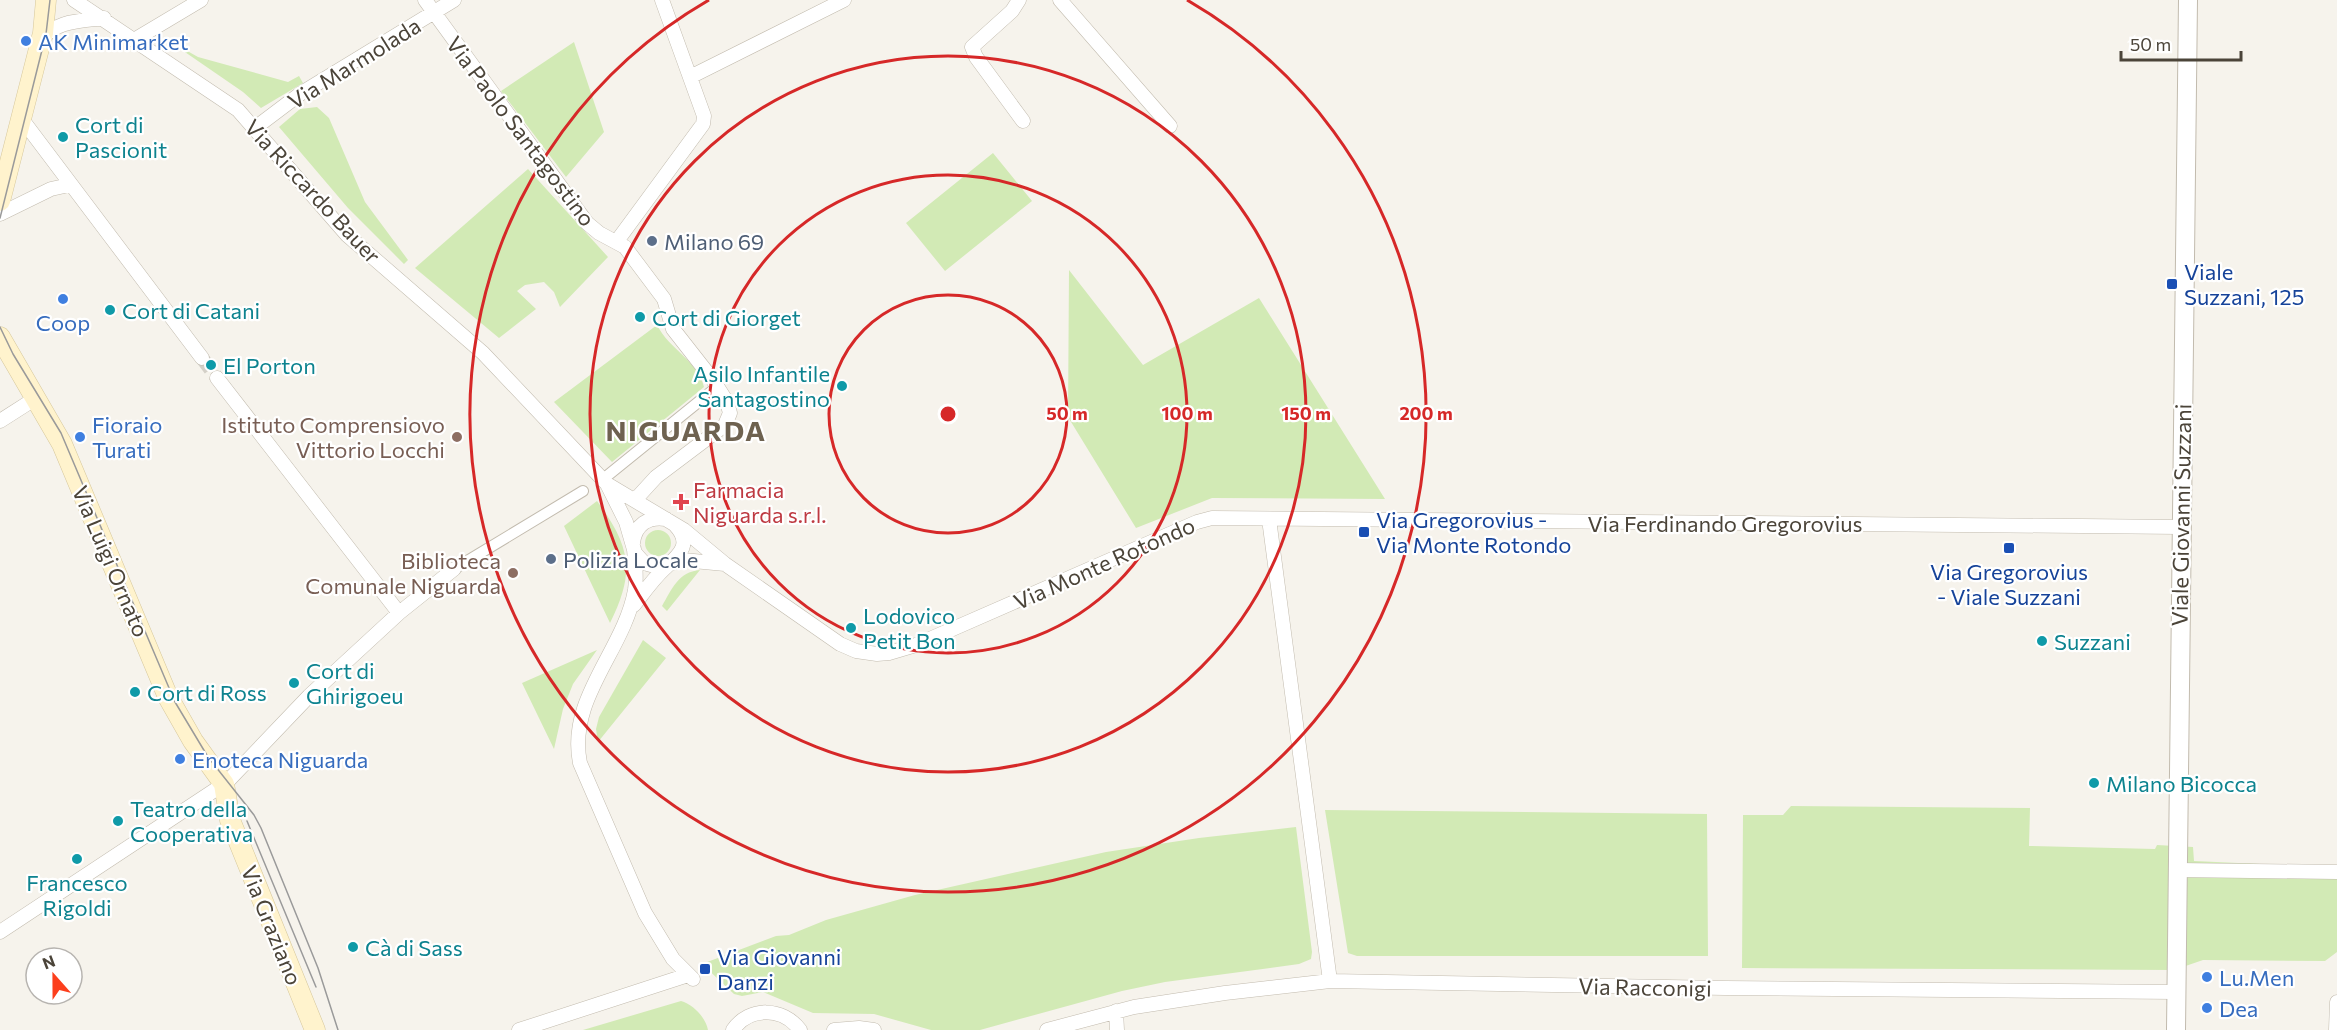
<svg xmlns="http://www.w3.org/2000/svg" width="2337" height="1030" font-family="Commissioner,sans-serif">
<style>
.green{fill:#d2eab5}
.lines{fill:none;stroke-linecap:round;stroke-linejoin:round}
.minor-tunnel{stroke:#d4d0c8;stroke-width:14;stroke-dasharray:14 7;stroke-linecap:butt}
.pedestrian-casing{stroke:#c2bbae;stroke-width:12}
.minor-casing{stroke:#c2bbae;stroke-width:15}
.tertiary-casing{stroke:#c2bbae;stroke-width:20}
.secondary-casing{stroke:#d6c79b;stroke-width:21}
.pedestrian{stroke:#fff;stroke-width:10}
.minor{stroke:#fff;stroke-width:14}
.tertiary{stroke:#fff;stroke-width:18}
.secondary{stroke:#fff3cd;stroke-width:20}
.tram{stroke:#9a9a9a;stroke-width:1.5}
.ring{fill:none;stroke:#d62828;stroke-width:3}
.shop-dot{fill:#3f7fe0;stroke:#fff;stroke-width:2}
.culture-dot{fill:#0f9aa8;stroke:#fff;stroke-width:2}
.service-dot{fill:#5c6f8a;stroke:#fff;stroke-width:2}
.transit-dot{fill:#1a4fb4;stroke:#fff;stroke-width:2}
.education-dot{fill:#8d6e63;stroke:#fff;stroke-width:2}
.health-dot{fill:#e0444e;stroke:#fff;stroke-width:2}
.labels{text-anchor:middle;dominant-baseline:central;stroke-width:4.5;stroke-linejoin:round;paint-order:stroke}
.shop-label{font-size:22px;fill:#366cbe;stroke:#fff;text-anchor:start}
.street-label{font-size:22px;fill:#4b4439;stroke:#fff}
.culture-label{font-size:22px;fill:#0d838f;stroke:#fff;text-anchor:start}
.service-label{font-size:22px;fill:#4e5e75;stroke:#fff;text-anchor:start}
.transit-label{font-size:22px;fill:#164399;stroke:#fff;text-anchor:start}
.education-label{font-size:22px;fill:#785e54;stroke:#fff;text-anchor:end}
.health-label{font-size:22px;fill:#be3a42;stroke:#fff;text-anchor:start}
.district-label{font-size:28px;font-weight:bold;letter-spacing:1.5px;fill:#6e6250;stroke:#fff}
.centre{fill:#d62828;stroke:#fff;stroke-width:3}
.ring-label{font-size:18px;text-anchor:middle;font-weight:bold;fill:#d62828;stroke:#fff;stroke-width:4.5;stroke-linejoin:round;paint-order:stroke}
</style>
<rect width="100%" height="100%" fill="#f6f3ec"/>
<!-- green -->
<path class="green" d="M166 39 198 57 288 82 299 76 303 83 261 108 243 92Z
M574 42 604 132 566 177 501 91Z
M317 107 329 118 365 202 408 260 404 264 348 208 279 127 300 109Z
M993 153 1032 201 945 271 906 223Z
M528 169 608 257 560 307 554 292 544 282 525 285 517 291 536 309 499 338 415 268Z
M1069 270 1143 365 1259 298 1385 499 1212 498 1136 528 1068 417Z
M657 325C669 349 698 361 704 387L612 462 554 402Z
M597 501C630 546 636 571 610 623L564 526Z
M645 543a13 13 0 1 1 26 0a13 13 0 1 1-26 0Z
M700 570 667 611 662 606C672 589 678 572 700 570Z
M643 640 666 658 598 742 596 729 599 717Z
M597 650 573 684 563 709 554 749 522 683Z
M1791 806 2030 808 2029 846 2155 849 2157 845 2193 847 2194 861 2326 867 2337 871V952L2325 961 2203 960 2174 970 1742 968 1743 815H1783Z
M1325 810 1707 814 1708 956H1357L1348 953Z
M1296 827 1312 952 1311 959 1299 964 1165 982 1122 991 980 1030H931L874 1014 813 1013 763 992 742 996 734 994 702 964 776 936 789 935 826 920 915 895 1106 852 1199 838Z
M681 1001C693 1004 706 1018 708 1030H583Z"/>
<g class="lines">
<!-- minor-tunnel -->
<path class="minor-tunnel" d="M202 358 217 378"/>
<defs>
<path id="pedestrian" d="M602 480 712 391
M454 569 583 491"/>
<path id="minor" d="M74 0 238 110 347 235 483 353 607 484 684 530 725 564 840 644 856 651 877 654 889 653 916 645 1197 522 1212 518 2180 527
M425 0 587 223 599 233 625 247 664 299 673 329 713 380 727 402 730 413 725 425 656 477 635 500
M1019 0 1012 11 972 47 976 57 1023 121
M1060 0 1170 126
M134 40 201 0
M41 41C54 20 82 21 104 18
M690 77 844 0
M21 118 202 358
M255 128 300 94 454 0
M0 214 51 189 69 185
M617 241 703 124 704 116 662 0
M217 378 399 613
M0 421 36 398
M607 484 626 522 635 553 644 563 658 567 683 560 725 564
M1269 519 1330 981
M633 543C635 525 648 516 666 519
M634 549C635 562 637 577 635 590 624 651 567 698 580 763L645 913 673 959 693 979
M634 605C644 592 653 579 665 568 679 555 693 544 675 525
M2178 870 2337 872
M0 932 227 782 309 696 399 613 454 569
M1116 1011 1117 1030
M519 1030 688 975
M733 1030C749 1006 783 1007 800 1030
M834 1030 859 1028 874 1030
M1047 1030 1134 1007 1225 993 1330 981 1725 988 2176 992
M2336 1030 2337 1002"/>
<path id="tertiary" d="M2176 1030 2188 0"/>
<path id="secondary" d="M0 201 43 33 46 0
M0 337 62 444 168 697 193 741 224 784 230 820 315 1030"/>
</defs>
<!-- pedestrian casing -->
<use href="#pedestrian" class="pedestrian-casing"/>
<!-- minor casing -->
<use href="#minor" class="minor-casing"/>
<!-- tertiary casing -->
<use href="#tertiary" class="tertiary-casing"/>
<!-- secondary casing -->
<use href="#secondary" class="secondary-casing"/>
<!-- pedestrian -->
<use href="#pedestrian" class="pedestrian"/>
<!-- minor -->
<use href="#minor" class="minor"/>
<!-- tertiary -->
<use href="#tertiary" class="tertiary"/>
<!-- secondary -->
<use href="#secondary" class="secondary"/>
<!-- tram -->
<path class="tram" d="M0 218 46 34 50 0
M0 327 13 354 61 433 175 702 208 757 254 815 261 828 318 968 338 1030
M247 821 316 987"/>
</g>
<!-- distance rings -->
<g class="ring">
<circle cx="948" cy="414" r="119"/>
<circle cx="948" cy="414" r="239"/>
<circle cx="948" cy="414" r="358"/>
<path d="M1187 0A478 478 0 1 1 709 0"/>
</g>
<!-- markers -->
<g class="shop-dot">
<circle cx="26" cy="41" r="6"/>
<circle cx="63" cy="299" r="6"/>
<circle cx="80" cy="437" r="6"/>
<circle cx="180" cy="759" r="6"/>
<circle cx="2207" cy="977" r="6"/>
<circle cx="2207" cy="1008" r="6"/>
</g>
<g class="culture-dot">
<circle cx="63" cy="137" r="6"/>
<circle cx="110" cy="310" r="6"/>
<circle cx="640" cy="317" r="6"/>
<circle cx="211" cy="365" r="6"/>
<circle cx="842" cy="386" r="6"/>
<circle cx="851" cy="628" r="6"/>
<circle cx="2042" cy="641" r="6"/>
<circle cx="294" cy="683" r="6"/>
<circle cx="135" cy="692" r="6"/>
<circle cx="2094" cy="783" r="6"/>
<circle cx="118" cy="821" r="6"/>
<circle cx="77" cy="859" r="6"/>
<circle cx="353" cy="947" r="6"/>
</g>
<g class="service-dot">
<circle cx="652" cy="241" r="6"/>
<circle cx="551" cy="559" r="6"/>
</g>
<g class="transit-dot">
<rect x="2166" y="278" width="12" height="12" rx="3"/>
<rect x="1358" y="526" width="12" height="12" rx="3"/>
<rect x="2003" y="542" width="12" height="12" rx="3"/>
<rect x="699" y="963" width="12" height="12" rx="3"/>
</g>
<g class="education-dot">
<circle cx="457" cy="437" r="6"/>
<circle cx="513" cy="573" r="6"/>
</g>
<path class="health-dot" d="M678 493h6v6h6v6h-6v6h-6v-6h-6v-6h6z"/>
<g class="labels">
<!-- shop labels -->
<g class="shop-label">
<text x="38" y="41">AK Minimarket</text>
<text x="63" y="322" text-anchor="middle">Coop</text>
<text x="92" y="424">Fioraio<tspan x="92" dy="25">Turati</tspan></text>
<text x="192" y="759">Enoteca Niguarda</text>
<text x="2219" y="977">Lu.Men</text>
<text x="2219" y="1008">Dea</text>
</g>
<!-- street labels -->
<g class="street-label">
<text transform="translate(354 63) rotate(-32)">Via Marmolada</text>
<text transform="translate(521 131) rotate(53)">Via Paolo Santagostino</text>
<text transform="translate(313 191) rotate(47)">Via Riccardo Bauer</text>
<text transform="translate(2181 515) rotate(-89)">Viale Giovanni Suzzani</text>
<text x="1725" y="523">Via Ferdinando Gregorovius</text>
<text transform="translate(111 561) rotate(67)">Via Luigi Ornato</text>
<text transform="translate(1104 563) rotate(-24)">Via Monte Rotondo</text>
<text transform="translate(272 925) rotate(68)">Via Graziano</text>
<text transform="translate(1645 987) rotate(1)">Via Racconigi</text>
</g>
<!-- culture labels -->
<g class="culture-label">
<text x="75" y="124">Cort di<tspan x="75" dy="25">Pascionit</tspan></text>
<text x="122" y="310">Cort di Catani</text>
<text x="652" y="317">Cort di Giorget</text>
<text x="223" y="365">El Porton</text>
<text x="830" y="373" text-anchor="end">Asilo Infantile<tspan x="830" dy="25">Santagostino</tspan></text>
<text x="863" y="615">Lodovico<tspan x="863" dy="25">Petit Bon</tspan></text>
<text x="2054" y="641">Suzzani</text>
<text x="306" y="670">Cort di<tspan x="306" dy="25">Ghirigoeu</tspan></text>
<text x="147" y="692">Cort di Ross</text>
<text x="2106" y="783">Milano Bicocca</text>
<text x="130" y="808">Teatro della<tspan x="130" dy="25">Cooperativa</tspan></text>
<text x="77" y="882" text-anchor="middle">Francesco<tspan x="77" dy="25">Rigoldi</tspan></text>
<text x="365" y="947">Cà di Sass</text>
</g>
<!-- service labels -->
<g class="service-label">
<text x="664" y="241">Milano 69</text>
<text x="563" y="559">Polizia Locale</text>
</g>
<!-- transit labels -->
<g class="transit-label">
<text x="2184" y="271">Viale<tspan x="2184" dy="25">Suzzani, 125</tspan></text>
<text x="1376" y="519">Via Gregorovius -<tspan x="1376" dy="25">Via Monte Rotondo</tspan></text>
<text x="2009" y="571" text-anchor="middle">Via Gregorovius<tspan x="2009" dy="25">- Viale Suzzani</tspan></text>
<text x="717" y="956">Via Giovanni<tspan x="717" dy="25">Danzi</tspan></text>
</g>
<!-- education labels -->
<g class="education-label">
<text x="445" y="424">Istituto Comprensiovo<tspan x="445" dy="25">Vittorio Locchi</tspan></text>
<text x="501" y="560">Biblioteca<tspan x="501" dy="25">Comunale Niguarda</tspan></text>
</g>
<!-- health labels -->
<g class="health-label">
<text x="693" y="489">Farmacia<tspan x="693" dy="25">Niguarda s.r.l.</tspan></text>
</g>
<!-- district labels -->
<g class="district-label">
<text x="686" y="430">NIGUARDA</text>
</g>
</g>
<circle cx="948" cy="414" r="9" class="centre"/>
<g class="ring-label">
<text x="1067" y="420">50 m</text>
<text x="1187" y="420">100 m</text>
<text x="1306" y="420">150 m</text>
<text x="1426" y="420">200 m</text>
</g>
<!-- north arrow -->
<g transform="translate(54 976) rotate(339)"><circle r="28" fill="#ffffff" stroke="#b7b4b0" stroke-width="1.5"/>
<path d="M0-4.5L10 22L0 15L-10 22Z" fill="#fc3f1d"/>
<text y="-9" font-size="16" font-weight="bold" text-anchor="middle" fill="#4b4439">N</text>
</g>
<!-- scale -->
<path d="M2121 51v9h120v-9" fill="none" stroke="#4b4439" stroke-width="3"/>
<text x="2130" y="51" font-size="18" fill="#4b4439" stroke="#ffffff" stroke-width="4.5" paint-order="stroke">50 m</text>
</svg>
